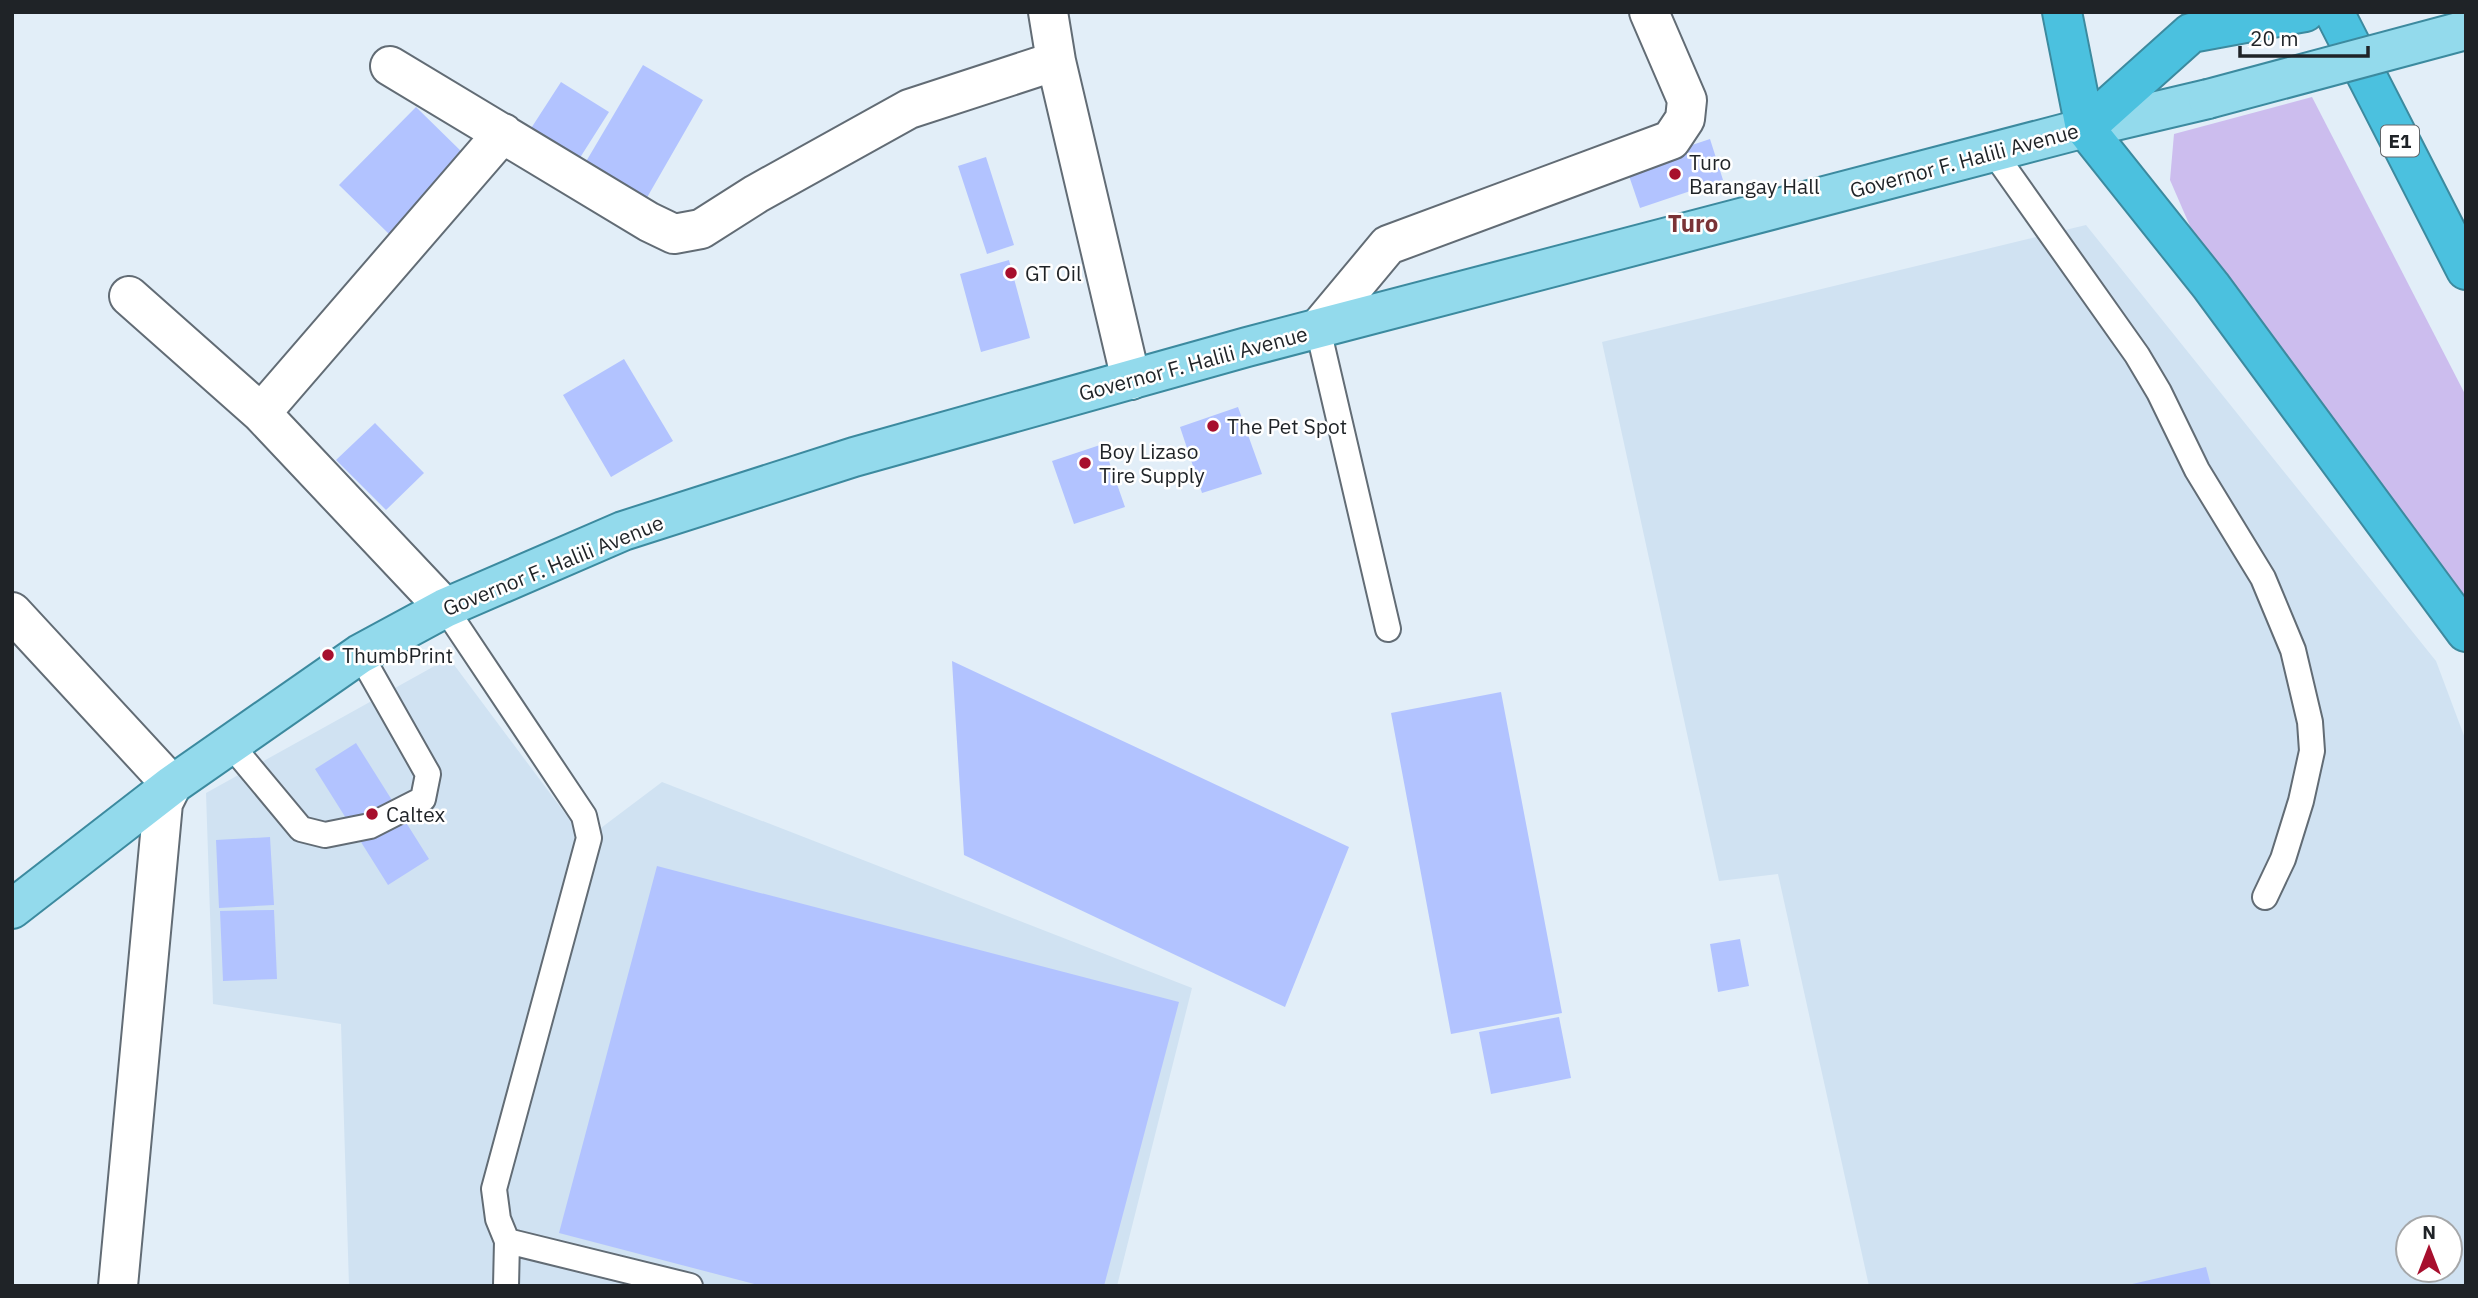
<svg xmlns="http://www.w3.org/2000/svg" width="2478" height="1298" font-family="'IBM Plex Sans',sans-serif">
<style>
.built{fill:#d0e2f2;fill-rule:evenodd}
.green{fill:#ccbdee}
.building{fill:#b2c3ff}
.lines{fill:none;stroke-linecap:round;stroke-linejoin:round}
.service-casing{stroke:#626c75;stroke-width:28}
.minor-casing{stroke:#626c75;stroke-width:42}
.primary-casing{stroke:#3c8a9f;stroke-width:42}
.motorway-casing{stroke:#3c8a9f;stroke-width:42}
.service{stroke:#fff;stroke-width:24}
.minor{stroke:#fff;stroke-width:38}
.primary{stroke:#93daec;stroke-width:38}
.motorway{stroke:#4bc1df;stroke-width:38}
.primary-bridge-casing{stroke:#3c8a9f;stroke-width:42;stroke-linecap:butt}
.primary-bridge{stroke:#93daec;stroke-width:38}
.poi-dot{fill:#a70f2d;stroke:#fff;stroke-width:2.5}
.labels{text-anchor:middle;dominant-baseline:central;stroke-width:5;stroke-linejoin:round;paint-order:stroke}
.shield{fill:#fff;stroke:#626568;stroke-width:2}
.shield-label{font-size:19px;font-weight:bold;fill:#1f2327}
.street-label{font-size:21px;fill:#1f2327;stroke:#fff}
.poi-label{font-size:21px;fill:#1f2327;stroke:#fff;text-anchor:start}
.quarter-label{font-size:24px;font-weight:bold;fill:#7a3336;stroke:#fff}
</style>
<rect width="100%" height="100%" fill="#e2eef8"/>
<!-- built -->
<path class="built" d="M2086 225 2436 661 2466 741V1286H1869L1778 874 1719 881 1602 342ZM2408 1228H2450V1270H2408Z
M449 658 585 840 662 782 1192 988 1117 1286H349L341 1024 213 1004 206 793Z"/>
<!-- green -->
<path class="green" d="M2312 97 2466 396V598L2237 307 2193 233 2170 180 2174 134Z"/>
<!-- building -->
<path class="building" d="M643 65 703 100 645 201 584 165Z
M561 82 609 112 576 164 528 133Z
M416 107 466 156 389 234 339 185Z
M1710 139 1723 180 1640 208 1626 167Z
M986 157 1014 245 987 254 958 166Z
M1009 260 1030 338 981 352 960 274Z
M624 359 673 441 611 477 563 395Z
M1238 407 1262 474 1202 493 1180 427Z
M375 423 424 473 386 510 336 460Z
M1103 444 1125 507 1074 524 1052 461Z
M952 661 1349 847 1285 1007 964 855Z
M1501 692 1562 1013 1451 1034 1391 713Z
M356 743 429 859 388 885 315 769Z
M270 837 274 905 219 908 216 840Z
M657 866 1179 1002 1104 1286H762L559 1233Z
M274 910 277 979 223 981 220 911Z
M1740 939 1749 986 1718 992 1710 944Z
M1559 1017 1571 1078 1491 1094 1479 1032Z
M2206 1267 2211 1286H2128V1285Z"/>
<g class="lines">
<defs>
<path id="service" d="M1994 153 2137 355 2159 392 2197 470 2263 578 2293 650 2310 722 2312 751 2301 801 2283 859 2265 897
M1318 329 1388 629
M445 608 584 816 589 838 494 1189 498 1219 507 1241 690 1286
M231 745 301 829 325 835 370 826 423 799 428 774 360 654
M506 1286 507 1241"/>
<path id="minor" d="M1048 12 1056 61 1131 380
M390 66 649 222 674 234 701 229 756 194 909 109 1056 61
M129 296 261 413 445 608
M1318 329 1388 245 1671 140 1685 119 1687 100 1649 12
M261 413 503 133
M12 612 172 785 163 803 118 1286"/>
<path id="primary" d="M12 909 172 785 360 654 445 608 623 531 854 457 1247 347 2085 128 2208 99"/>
<path id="motorway" d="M2062 12 2085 128 2211 286 2466 632
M2334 12 2466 270
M2085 128 2191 33 2305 12"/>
</defs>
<!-- service casing -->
<use href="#service" class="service-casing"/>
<!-- minor casing -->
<use href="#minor" class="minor-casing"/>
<!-- primary casing -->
<use href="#primary" class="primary-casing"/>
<!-- motorway casing -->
<use href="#motorway" class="motorway-casing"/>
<!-- service -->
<use href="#service" class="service"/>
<!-- minor -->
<use href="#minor" class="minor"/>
<!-- primary -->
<use href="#primary" class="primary"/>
<!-- motorway -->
<use href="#motorway" class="motorway"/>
<defs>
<path id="primary-bridge" d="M2208 99 2466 30"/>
</defs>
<!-- primary-bridge casing -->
<use href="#primary-bridge" class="primary-bridge-casing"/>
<!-- primary-bridge -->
<use href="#primary-bridge" class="primary-bridge"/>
</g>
<!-- markers -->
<g class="poi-dot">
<circle cx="1675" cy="174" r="7"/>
<circle cx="1011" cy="273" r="7"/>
<circle cx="1213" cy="426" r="7"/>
<circle cx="1085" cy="463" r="7"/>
<circle cx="328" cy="655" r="7"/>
<circle cx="372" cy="814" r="7"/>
</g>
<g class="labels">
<!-- shield labels -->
<rect class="shield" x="2381" y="125.5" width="38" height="31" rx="5"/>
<g class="shield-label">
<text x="2400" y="141">E1</text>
</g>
<!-- street labels -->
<g class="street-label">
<text transform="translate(1964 160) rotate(-15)">Governor F. Halili Avenue</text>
<text transform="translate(1193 363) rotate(-15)">Governor F. Halili Avenue</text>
<text transform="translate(553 565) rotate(-22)">Governor F. Halili Avenue</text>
</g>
<!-- poi labels -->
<g class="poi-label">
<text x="1689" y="162">Turo<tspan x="1689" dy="24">Barangay Hall</tspan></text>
<text x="1025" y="273">GT Oil</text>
<text x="1227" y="426">The Pet Spot</text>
<text x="1099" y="451">Boy Lizaso<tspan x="1099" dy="24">Tire Supply</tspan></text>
<text x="342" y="655">ThumbPrint</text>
<text x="386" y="814">Caltex</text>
</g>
<!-- quarter labels -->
<g class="quarter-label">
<text x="1693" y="223">Turo</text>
</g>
</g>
<!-- border -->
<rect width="2478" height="1298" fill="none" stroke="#1f2327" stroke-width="28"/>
<!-- north arrow -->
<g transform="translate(2429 1249)"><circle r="33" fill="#ffffff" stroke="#a5a7a9" stroke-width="2"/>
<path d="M0-5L12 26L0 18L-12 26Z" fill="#a70f2d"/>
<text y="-10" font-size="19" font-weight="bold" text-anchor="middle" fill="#1f2327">N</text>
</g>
<!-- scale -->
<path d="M2240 46v10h128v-10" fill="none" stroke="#1f2327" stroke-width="3.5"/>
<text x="2250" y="46" font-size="21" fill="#1f2327" stroke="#ffffff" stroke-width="5" paint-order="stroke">20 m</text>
</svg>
